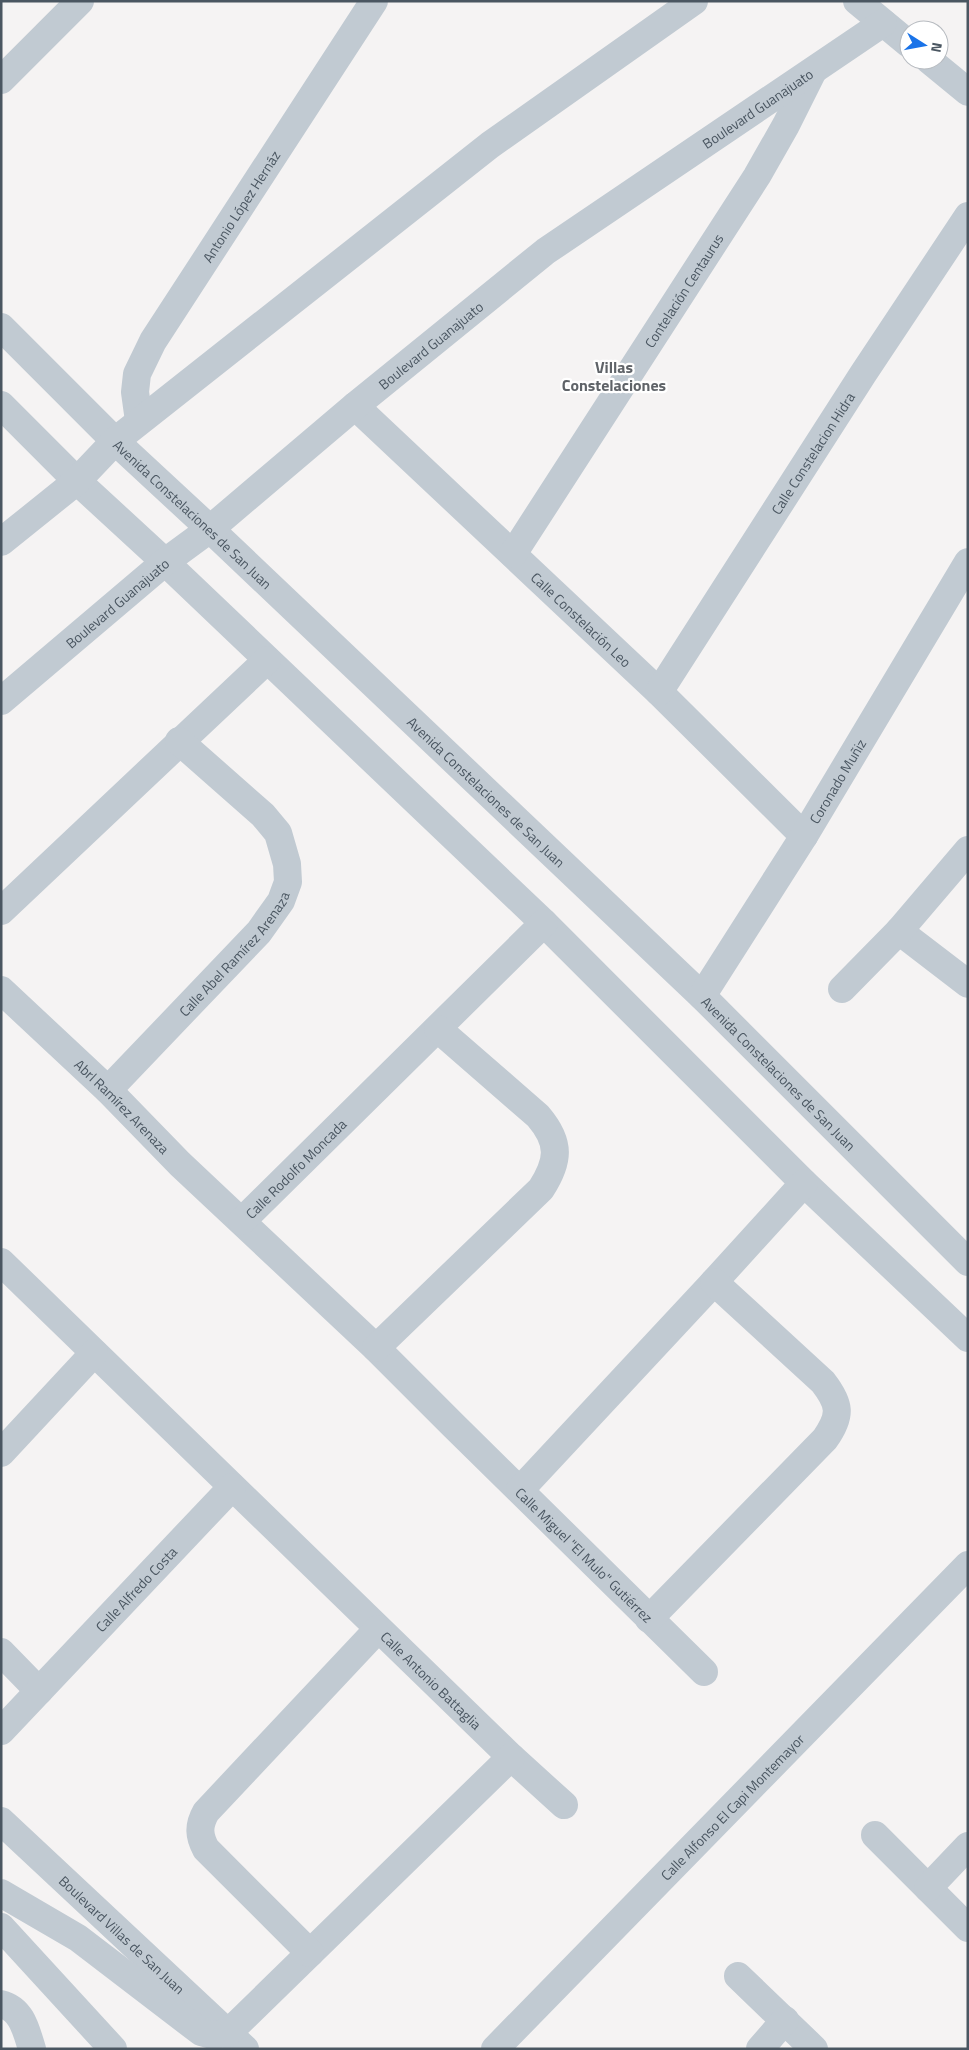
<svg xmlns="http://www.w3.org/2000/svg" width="969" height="2050" font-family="'Titillium Web',sans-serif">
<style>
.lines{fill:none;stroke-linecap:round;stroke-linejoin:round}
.minor{stroke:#c1cad2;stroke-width:28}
.labels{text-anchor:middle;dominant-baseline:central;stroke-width:4.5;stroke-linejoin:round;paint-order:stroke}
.street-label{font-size:14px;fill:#4a5661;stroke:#fff}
.quarter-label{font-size:16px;font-weight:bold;fill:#5f6368;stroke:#fff}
</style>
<rect width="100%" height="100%" fill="#f5f3f3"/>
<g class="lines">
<!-- minor -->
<g class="minor">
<path d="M857 1 909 44"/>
<path d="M929 60 968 92"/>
<path d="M1 80 80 1"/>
<path id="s1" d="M1 327 115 441 210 529 702 996 968 1262"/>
<path d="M1 405 77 481 165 562 544 923 804 1183 968 1338"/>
<path id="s2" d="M355 406 659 692 804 836"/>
<path id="s3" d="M139 421 135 392 137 374 153 341 374 1"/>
<path d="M1 542 77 481 115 441 490 145 694 1"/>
<path id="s4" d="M513 554 757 176 786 125 812 73"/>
<path id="s5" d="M659 692 863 374 968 216"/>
<path id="s6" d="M1 701 165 562 210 529 355 406 546 251 883 23"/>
<path d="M1 911 267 660"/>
<path d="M899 931 968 984"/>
<path d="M842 989 899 931 968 850"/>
<path id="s7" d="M1 990 108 1090 180 1164 376 1348 453 1425 704 1672"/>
<path id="s8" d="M702 996 804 836 968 562"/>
<path id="s9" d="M108 1090 259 932 281 901 288 882 287 864 278 833 263 815 179 741"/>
<path id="s10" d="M242 1221 544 923"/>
<path id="s11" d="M1 1262 511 1757 564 1805"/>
<path d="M376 1348 541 1189C559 1161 561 1143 538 1116L438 1029"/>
<path d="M1 1453 94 1353"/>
<path d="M520 1490 714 1282 804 1183"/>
<path d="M649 1619 825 1439C842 1415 840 1404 823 1382L714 1282"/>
<path d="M1 1652 39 1691"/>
<path id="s12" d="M1 1731 232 1487"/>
<path id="s13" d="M1 1821 245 2049"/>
<path d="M875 1835 968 1928"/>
<path d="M928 1888 968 1846"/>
<path d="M1 1893 78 1938 201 2032 212 2035 228 2033 511 1757"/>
<path d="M1 1927 113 2049"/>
<path d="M310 1953 206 1849C199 1836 198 1826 206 1812L378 1629"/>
<path d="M738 1976 814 2049"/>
<path d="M1 2004C22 2009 26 2030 32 2049"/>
<path id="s14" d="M495 2049 968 1565"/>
<path d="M760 2049 785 2020"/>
</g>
</g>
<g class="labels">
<!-- street labels -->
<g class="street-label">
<text stroke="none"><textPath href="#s6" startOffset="962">Boulevard Guanajuato</textPath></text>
<text stroke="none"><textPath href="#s3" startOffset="245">Antonio López Hernáz</textPath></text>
<text stroke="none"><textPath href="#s4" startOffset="314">Contelación Centaurus</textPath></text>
<text stroke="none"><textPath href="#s6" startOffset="558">Boulevard Guanajuato</textPath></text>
<text stroke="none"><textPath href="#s5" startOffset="284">Calle Constelacion Hidra</textPath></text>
<text stroke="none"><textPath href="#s1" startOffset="268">Avenida Constelaciones de San Juan</textPath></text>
<text stroke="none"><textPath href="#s6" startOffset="152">Boulevard Guanajuato</textPath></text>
<text stroke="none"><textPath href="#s2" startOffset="311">Calle Constelación Leo</textPath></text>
<text stroke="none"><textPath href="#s8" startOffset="254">Coronado Muñiz</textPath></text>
<text stroke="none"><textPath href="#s1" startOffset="672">Avenida Constelaciones de San Juan</textPath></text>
<text stroke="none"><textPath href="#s9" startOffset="186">Calle Abel Ramírez Arenaza</textPath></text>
<text stroke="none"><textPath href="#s1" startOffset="1078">Avenida Constelaciones de San Juan</textPath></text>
<text stroke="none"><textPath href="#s7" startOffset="168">Abrl Ramírez Arenaza</textPath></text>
<text stroke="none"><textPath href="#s10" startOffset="75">Calle Rodolfo Moncada</textPath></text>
<text stroke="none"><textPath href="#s7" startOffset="812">Calle Miguel "El Mulo" Gutiérrez</textPath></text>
<text stroke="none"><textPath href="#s12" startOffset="196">Calle Alfredo Costa</textPath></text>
<text stroke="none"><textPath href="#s11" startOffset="600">Calle Antonio Battaglia</textPath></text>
<text stroke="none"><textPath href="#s14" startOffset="339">Calle Alfonso El Capi Montemayor</textPath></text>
<text stroke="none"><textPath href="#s13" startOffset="166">Boulevard Villas de San Juan</textPath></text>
</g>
<!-- quarter labels -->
<g class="quarter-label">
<text x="614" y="367">Villas<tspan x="614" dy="18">Constelaciones</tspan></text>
</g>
</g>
<!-- border -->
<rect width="969" height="2050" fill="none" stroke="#4a5661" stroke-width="5"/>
<!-- north arrow -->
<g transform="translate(924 45) rotate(101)"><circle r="24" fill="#ffffff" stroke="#b7bbc0"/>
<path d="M0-4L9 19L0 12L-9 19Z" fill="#1a73e8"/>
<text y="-8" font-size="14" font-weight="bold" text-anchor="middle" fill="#4a5661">N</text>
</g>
</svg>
